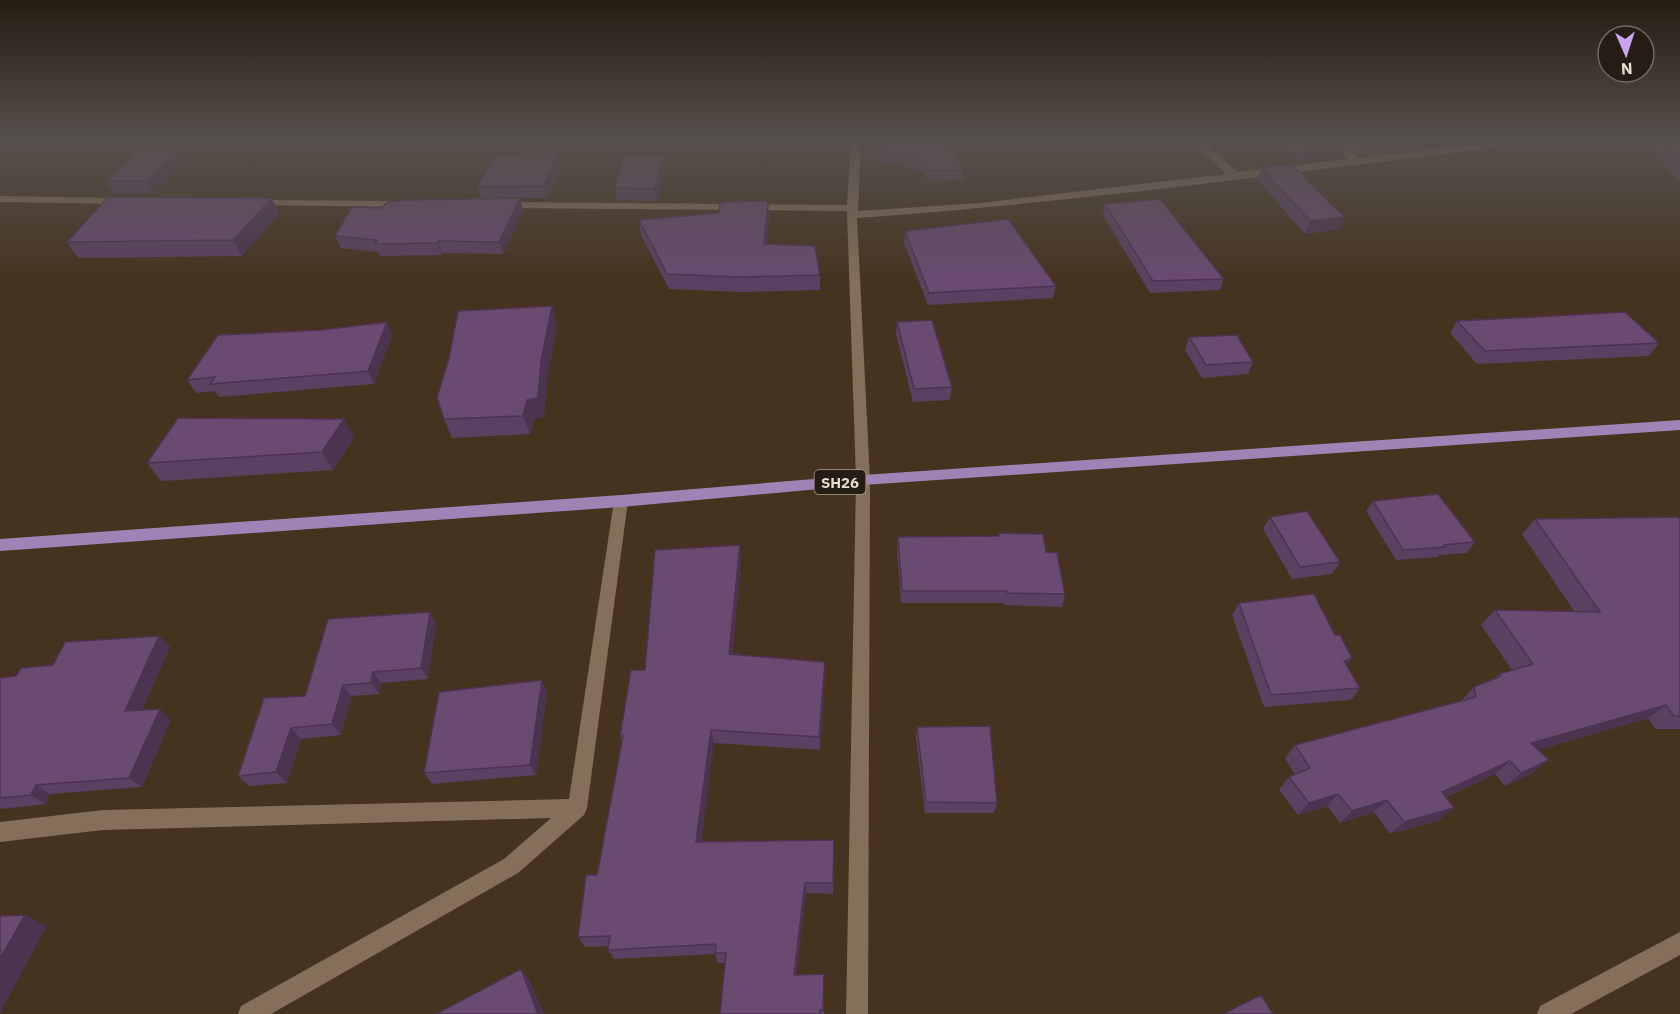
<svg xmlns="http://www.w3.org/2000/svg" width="1680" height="1014" font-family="'IBM Plex Sans',sans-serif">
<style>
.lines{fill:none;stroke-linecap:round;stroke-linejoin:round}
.street{fill:#846f5a;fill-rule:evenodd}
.primary{fill:#9e84b5;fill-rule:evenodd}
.wall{fill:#5a4061}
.shaded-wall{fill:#4a344f}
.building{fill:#694a71;stroke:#4a344f;stroke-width:1.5}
.labels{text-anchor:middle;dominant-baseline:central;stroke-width:4.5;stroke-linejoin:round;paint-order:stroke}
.shield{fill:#251c14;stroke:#ada298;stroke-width:1.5}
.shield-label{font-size:15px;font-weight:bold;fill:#e7dcd0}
</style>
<rect width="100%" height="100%" fill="#45331f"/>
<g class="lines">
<!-- street -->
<path class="street" d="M851 141H861L858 211 980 203 1226 174 1192 141H1203L1237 172 1348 159 1329 141H1340L1358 158 1500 141H1529L1524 144C1302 171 1082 202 857 218L870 480 868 1014H846L856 480 847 211 501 208 496 205 501 202 847 205Z
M0 196 123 198 128 201 123 204 0 202Z
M255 200 405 201 410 204 405 207 251 205 250 203Z
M621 495 626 497 628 501 587 808 584 815 518 873 271 1014H238L241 1006 504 859 551 818 103 830 0 842V822L103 810 569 799 614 501 616 497Z
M1680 932V955L1571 1014H1537L1540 1006Z"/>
<!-- primary -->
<path class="primary" d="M1680 420V430L863 485 621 507 0 551V539L621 495 863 475Z"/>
</g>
<!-- wall -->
<path class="wall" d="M878 141H947L963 170 962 180 928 181 924 172 865 157 866 143Z
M1253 141H1342L1340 155 1301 161 1280 145 1260 148Z
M1343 141H1422L1419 148 1355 152Z
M1656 141H1680V182L1650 150Z
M560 153 562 165 546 198H520L523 210 503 254 442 253 441 255 380 256 378 252 341 248 335 236 381 208 481 198 477 187Z
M664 155 666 167 657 201 617 200 615 188Z
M184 161 153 193H115L107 181Z
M1261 168 1344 217 1339 229 1305 234 1257 179Z
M1105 204 1224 279 1220 290 1150 293 1103 215Z
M279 214 242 256 78 258 67 242Z
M769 215 767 244 820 275V290L741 292 669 289 641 235 639 220Z
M905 231 1056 286 1053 298 928 305 904 243Z
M1457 321 1659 343 1649 356 1477 364 1450 333Z
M387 322 392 335 374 384 219 397 215 391 196 393 187 380 321 330Z
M897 322 952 387 950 400 913 402 896 334Z
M557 325 547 379 544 416 534 419 530 434 452 438 444 419Z
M1189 337 1253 362 1248 374 1202 378 1185 350Z
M344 419 354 438 333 470 161 481 147 463Z
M1373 501 1475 542 1467 553 1439 555 1438 557 1396 560 1366 511Z
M1270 517 1340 562 1332 574 1292 579 1263 529Z
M1680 517V729H1655L1648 718 1538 750 1533 773 1505 786 1495 774 1446 797 1439 820 1390 834 1374 812 1340 823 1327 806 1298 815 1279 790 1289 777 1295 775 1285 758 1295 745 1461 701 1474 687 1494 679 1499 674 1512 670 1481 625 1495 610 1574 611 1522 534 1535 519Z
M999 533 1046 552 1065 594 1062 607 1004 605V603H901L897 550 898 537 998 536Z
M741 560 732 654 825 676 820 750 714 743 701 842 834 852 833 894 806 893 796 975 824 974V1014H720L725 963H718L715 954 614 959 608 950 609 946 585 947 578 937 597 875 622 740 620 736 645 670Z
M1239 603 1335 635 1347 666 1360 688 1351 700 1264 707 1232 615Z
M436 623 428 679 381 683 379 694 351 696 341 735 301 739 287 783 249 786 238 776 305 696Z
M159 636 170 647 142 710 171 720 142 787 50 794 46 804 0 809V678L16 676 53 665Z
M547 691 536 775 432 784 424 773Z
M917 727 997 803 994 813H925L916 738Z"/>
<!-- shaded-wall -->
<path class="shaded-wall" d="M1262 141H1281L1280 145 1260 148Z
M1345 144 1340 155 1301 161 1305 150Z
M178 150 184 161 153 193 146 181Z
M560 153 562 165 546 198 543 186Z
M664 155 666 167 657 201 655 189Z
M272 198 279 214 242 256 233 240Z
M520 198 523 210 503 254 499 242Z
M768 201 769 215 765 258 764 244Z
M1344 217 1339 229 1305 234 1310 221Z
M438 241 442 253 441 255 437 243Z
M552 306 557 325 547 379 544 416 534 419 530 434 523 416 527 400 541 361Z
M387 322 392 335 374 384 368 371Z
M344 419 354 438 333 470 322 452Z
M740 545 741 560 731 668 729 654Z
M430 612 436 623 428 679 421 668Z
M159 636 170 647 137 721 125 711Z
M1352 658 1343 670 1344 661Z
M825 662V676L820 750 819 737Z
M373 672 381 683 379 694 371 683Z
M542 680 547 691 536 775 530 765Z
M343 685 351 696 341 735 332 724Z
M1666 705 1648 718 1516 756 1531 743Z
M160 709 171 720 142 787 129 778Z
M291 728 301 739 287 783 276 772Z
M711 730 714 743 700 854 696 842Z
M1549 760 1533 773 1505 786 1521 773Z
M1510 761 1495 774 1428 805 1442 792Z
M36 785 50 794 46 804 31 795Z
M1338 794 1327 806 1298 815 1309 803Z
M1387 800 1374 812 1340 823 1352 811Z
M1454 808 1439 820 1390 834 1404 822Z
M805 883 806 893 795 985 794 975Z
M25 915 47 926 0 1013V959Z
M521 969 530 980 544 1014H538Z"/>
<!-- building -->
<path class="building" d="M882 141H947L963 170H928L924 162 866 147V143Z
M1293 141H1342L1345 144 1305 150Z
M1661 141H1680V161Z
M178 150 146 181H107L138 151Z
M560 153 543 186 477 187 496 154Z
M664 155 655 189 615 188 623 156Z
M1291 164 1344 217 1310 221 1261 168Z
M108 197 272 198 233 240 67 242Z
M520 198 499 242 438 241 437 243 374 244 377 240 335 236 352 207 381 208 388 202 405 200Z
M1160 199 1224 279 1153 281 1105 204Z
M768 201 764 244 815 246 820 275 740 277 667 274 639 220 719 213 720 202Z
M1008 219 1056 286 929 293 905 231Z
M552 306 541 361 538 398 527 400 523 416 444 419 437 398 449 358 458 311Z
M1625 312 1659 343 1485 351 1457 321Z
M932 320 952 387 914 389 897 322Z
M387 322 368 371 210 384 215 377 187 380 218 335 321 330Z
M1237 335 1253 362 1206 365 1189 337Z
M178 418 344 419 322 452 147 463Z
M1438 494 1475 542 1444 545 1445 547 1403 550 1373 501Z
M1307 511 1340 562 1300 567 1270 517Z
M1680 517V716H1674L1666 705 1531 743 1549 760 1521 773 1510 761 1442 792 1454 808 1404 822 1387 800 1352 811 1338 794 1309 803 1289 777 1310 768 1295 745 1476 697 1474 687 1501 676 1499 674 1533 664 1495 610 1600 612 1535 519Z
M999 533 1043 534 1046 552 1057 553 1065 594 1007 593V591H902L898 537 999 536Z
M740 545 729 654 825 662 819 737 711 730 696 842 834 840 833 883H805L794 975 824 974 823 1010H820V1014H720L726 953H715L716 944 608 950 610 936 578 937 586 875H597L623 736H620L631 670H645L655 550Z
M1314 594 1335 635H1340L1352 658 1344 661 1360 688 1271 695 1239 603Z
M430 612 421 668 373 672 371 683 343 685 332 724 291 728 276 772 238 776 264 698 305 696 328 619Z
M159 636 125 711 160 709 129 778 36 785 31 795 0 798V678L16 676 21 668 53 665 65 642Z
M542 680 530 765 424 773 439 692Z
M990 726 997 803 926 802 917 727Z
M25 915 0 959V916Z
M521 969 538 1014H436Z
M1261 995 1273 1014H1223Z"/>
<!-- sky -->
<linearGradient id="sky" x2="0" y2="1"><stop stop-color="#261c11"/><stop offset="0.5" stop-color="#56504d"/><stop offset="1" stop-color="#56504d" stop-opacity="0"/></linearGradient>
<rect width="1680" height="283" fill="url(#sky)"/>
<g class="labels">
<!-- shield labels -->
<rect class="shield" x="814.5" y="470" width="51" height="24" rx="4.5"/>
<g class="shield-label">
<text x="840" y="482">SH26</text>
</g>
</g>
<!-- north arrow -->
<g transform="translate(1626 54) rotate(177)"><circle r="28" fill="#251c14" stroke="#73695f" stroke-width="1.5"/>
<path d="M0-4.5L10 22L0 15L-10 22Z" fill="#c8a5ee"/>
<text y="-9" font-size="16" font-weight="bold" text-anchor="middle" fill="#e7dcd0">N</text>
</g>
</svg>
